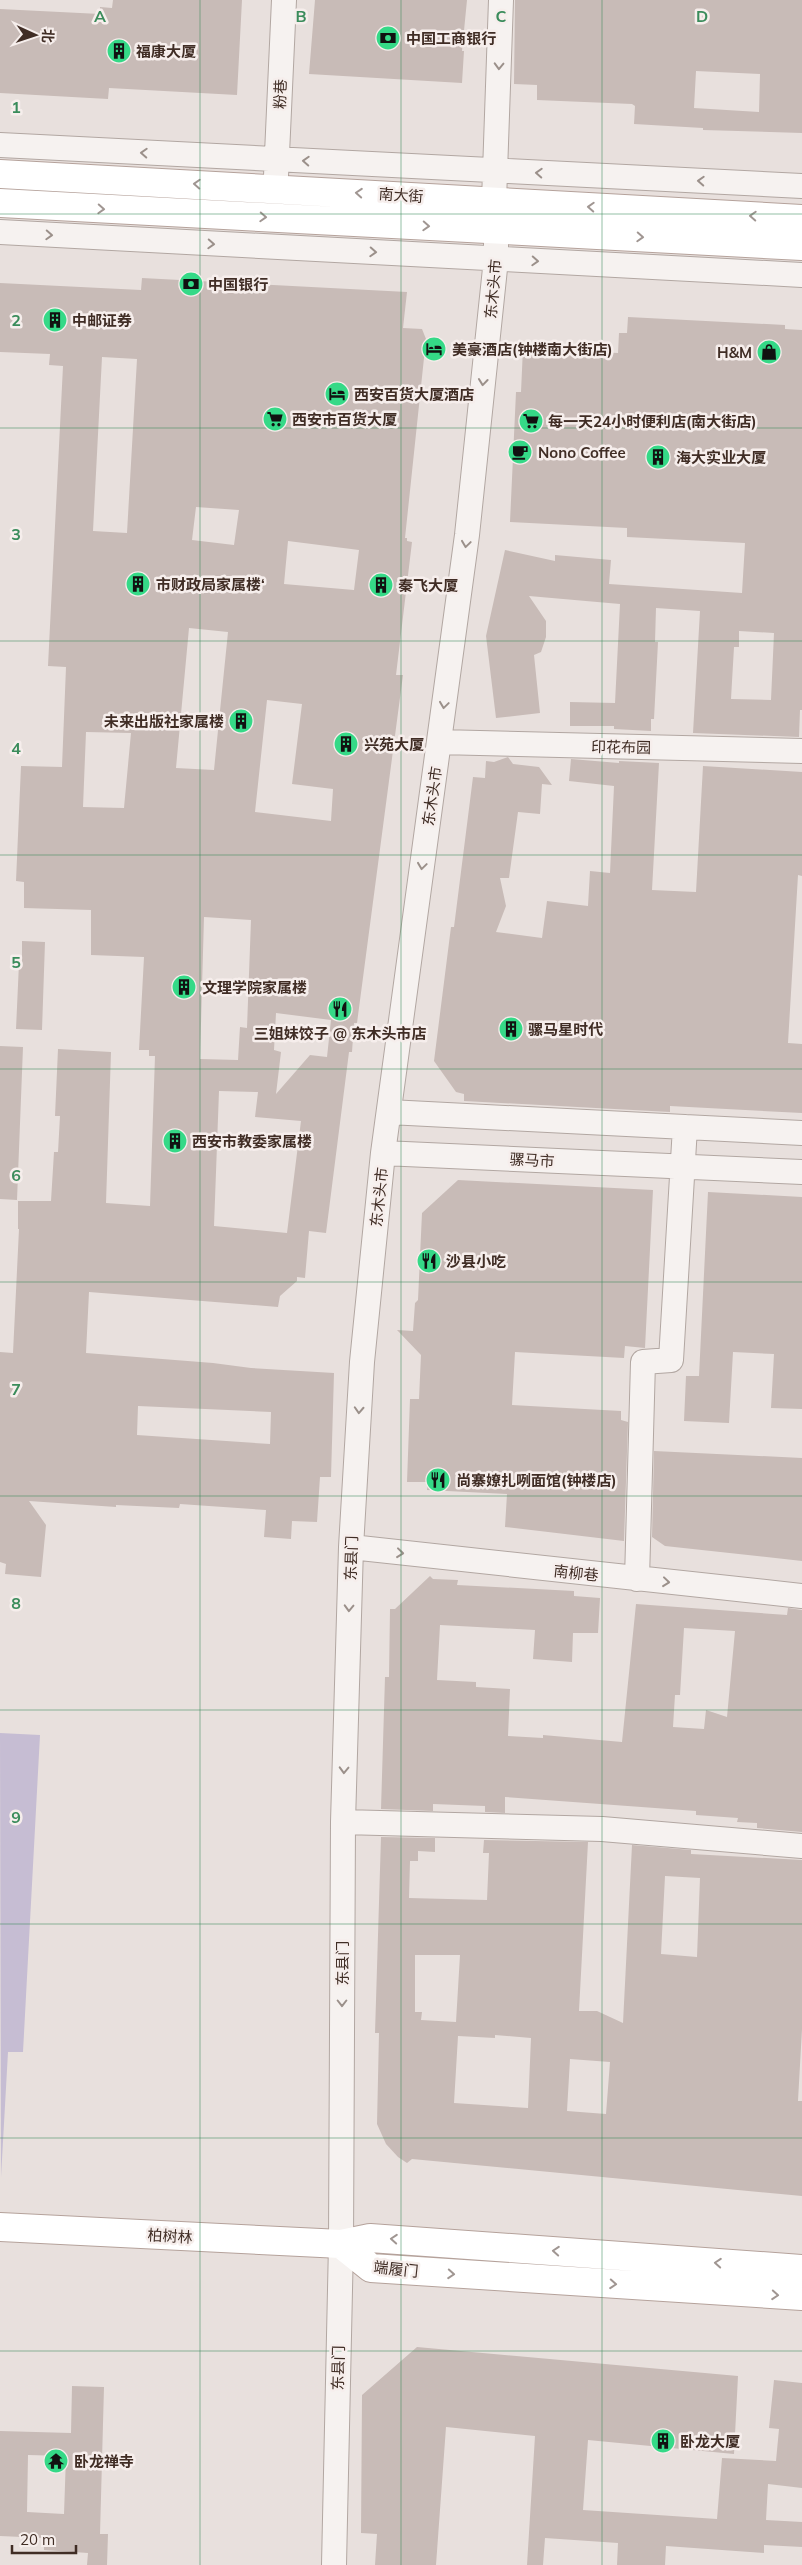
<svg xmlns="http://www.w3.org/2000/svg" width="802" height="2565" font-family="Mulish,'Noto Sans SC',sans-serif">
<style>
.green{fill:#c6bdd3}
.building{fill:#c8bbb7;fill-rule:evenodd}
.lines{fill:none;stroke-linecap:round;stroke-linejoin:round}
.minor-casing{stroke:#b2a7a2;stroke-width:26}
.major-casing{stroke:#b5a29b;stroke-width:30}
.minor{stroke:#f6f2f0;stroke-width:24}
.major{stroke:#fff;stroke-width:28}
.oneway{stroke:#9b908a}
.oneway2{stroke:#a09692}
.grid{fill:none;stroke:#3a8c5b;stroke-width:1;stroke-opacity:0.55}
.labels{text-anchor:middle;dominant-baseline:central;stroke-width:5;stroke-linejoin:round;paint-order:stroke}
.poi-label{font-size:15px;font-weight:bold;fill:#402d25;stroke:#f6eeec;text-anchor:start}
.street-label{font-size:15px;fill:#402d25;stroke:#f6eeec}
.grid-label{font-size:16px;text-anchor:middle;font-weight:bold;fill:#3a8c5b;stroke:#f6eeec;stroke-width:5;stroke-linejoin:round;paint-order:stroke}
</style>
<rect width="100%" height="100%" fill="#e8e0dd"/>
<!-- green -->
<path class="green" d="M0 1733 40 1735 23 2052H8L1 2177Z"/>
<!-- building -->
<path class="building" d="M113 0H242L237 95 109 88 108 99 0 93V9L100 14V7L112 8Z
M315 0H467L462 51H464L462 83 309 74Z
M515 0H802V133L703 130V128L634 124 635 106 632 104 537 100V85L514 84ZM696 71 760 74 759 112 694 108Z
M142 278 407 292 403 328 422 329 426 339 405 538H407V541L412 542 396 675H403L357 1023H354L352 1052H349L326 1233 309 1231 305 1278 297 1277V1281L280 1296 278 1307 89 1292 86 1353 213 1363 251 1368 334 1373 331 1477H320L317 1522 292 1521 291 1539 264 1537 266 1510 180 1504 179 1508 116 1505V1507L29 1501 46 1525 41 1577 5 1574 6 1564 0 1562V1352L13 1353 19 1229H18V1201H51L54 1152H58L60 1116H55L58 1049 111 1052 106 1203 150 1206 155 1056H149V1050H139L144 957 91 955V910L24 908V882L16 881 21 766 62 767 66 667 48 666 63 366 49 365 50 354 0 352V283L141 290ZM102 357 137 359 127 533 93 531ZM196 507 239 510 234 545 192 540ZM288 541 359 550 354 590 284 584ZM189 628 228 632 214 770 176 768ZM267 700 302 704 292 784 333 789 331 821 255 812ZM86 732 131 733 124 808 83 807ZM204 917 251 920 247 1028 240 1027 238 1060 200 1059ZM276 1013 331 1020 327 1057 310 1055 276 1094 281 1052 274 1050ZM219 1091 258 1092 255 1117 301 1121 287 1233 214 1226ZM138 1406 271 1412 270 1444 137 1435Z
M628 317 785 325V329L802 330V710H800L799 737 693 733 700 611 656 608 655 642H658L654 719H651V731L614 729V726H570V702L615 703 620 604 529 596 546 621V637L541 652 534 655 540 713 496 718 486 636 505 550 555 561V555L611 560 609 584 742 593 745 543 627 537V528L510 522 516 392H521L523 348 618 353 619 333H627ZM739 631 774 633 771 700 731 699 734 647H739Z
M508 757 513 764 539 767 552 785 542 784 540 814 518 812 509 878H500L506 906 496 932 542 938 547 901 588 906 590 871 610 873 614 786 569 781 571 759 619 763V761L659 763 652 890 696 892 703 766 802 772V876L798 875 788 1043 802 1044V1113L670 1106V1112L464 1101V1094L456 1092 434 1061 451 927H454L473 777 485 778 486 761 494 762Z
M22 941 45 942 42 1030 16 1029 19 963H22Z
M0 1046 23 1047 17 1200 0 1199Z
M458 1180 653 1190 645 1348 625 1346 624 1358 515 1352 512 1405 621 1411V1420L628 1422 624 1541 505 1527 507 1494 427 1490 428 1482H407L410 1399H419L421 1355 397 1330 413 1331 415 1303 418 1300 422 1213Z
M708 1192 802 1197V1409L771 1408 774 1354 733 1352 729 1423 684 1421 686 1376H699Z
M654 1451 802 1458V1561L665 1546 652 1537Z
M430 1576 433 1579 458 1580 457 1585 574 1591V1596L600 1598 598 1633H573L572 1662 533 1659 535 1630 440 1625 437 1680 476 1682V1687L510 1689 508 1736 543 1738V1735L622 1742 636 1604 787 1615 788 1608 802 1610V1832L757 1828V1823L737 1822 738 1818 696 1815V1811L505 1797V1813L485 1812V1806L433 1804V1811L381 1809 385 1677H389L390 1609H395ZM684 1628 735 1631 727 1717 706 1710 704 1729 673 1727 675 1695H680Z
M381 1837 435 1838V1852L418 1851V1861H410L409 1898 487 1900 489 1853H483L484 1840 588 1842 579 2011H597L623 2023 632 1845 691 1850V1854L802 1860V2029L798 2101H802V2196L412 2159 407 2163 398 2157 386 2144 377 2124 379 2033H375ZM665 1876 700 1878 697 1957 661 1954ZM415 1955H460L456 2022 421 2020 422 2012H415ZM495 2035 531 2038 528 2108 454 2103 458 2036 495 2038ZM570 2059 610 2062 606 2114 567 2111Z
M417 2347 738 2376 734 2454 588 2440 583 2510 717 2519 722 2458 776 2461 779 2429 769 2428 774 2380 802 2383V2488L768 2484 766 2520 802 2522V2547L764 2545V2553L666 2546 665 2565H617L618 2543 545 2538 543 2565H527L535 2436 446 2427 436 2565H375L377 2534 361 2533 362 2395Z
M72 2386 104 2387 100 2534H108L107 2565H87L88 2553 44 2550V2538L0 2536V2431L71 2433ZM28 2455 66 2456 64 2514 27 2512Z"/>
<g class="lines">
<defs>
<path id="minor" d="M0 145 802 186
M276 176 284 0
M494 201 501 0
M0 232 802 275
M439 742 802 751
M389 1112 802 1133
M383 1153 802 1172
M351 1547 802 1596
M637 1579 643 1362 671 1360 685 1127
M343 1822 602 1829 802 1846
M334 2565 341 2244 343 1822 351 1547 362 1362 383 1153 467 535 496 259V229"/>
<path id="major" d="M0 174 802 219
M0 203 802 246
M0 2227 341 2244 370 2238 802 2269
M341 2244 371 2268 802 2296"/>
</defs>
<!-- minor casing -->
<use href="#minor" class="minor-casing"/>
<!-- major casing -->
<use href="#major" class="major-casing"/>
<!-- minor -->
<use href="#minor" class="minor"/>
<!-- major -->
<use href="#major" class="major"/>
</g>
<!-- one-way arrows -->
<defs><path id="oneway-chevron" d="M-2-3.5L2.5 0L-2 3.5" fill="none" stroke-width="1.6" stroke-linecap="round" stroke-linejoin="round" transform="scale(1.25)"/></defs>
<g class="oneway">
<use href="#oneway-chevron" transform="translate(499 66) rotate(92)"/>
<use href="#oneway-chevron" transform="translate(144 153) rotate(-177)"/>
<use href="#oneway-chevron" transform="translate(306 161) rotate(-177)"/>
<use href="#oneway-chevron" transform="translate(539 173) rotate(-177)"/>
<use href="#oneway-chevron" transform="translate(701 181) rotate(-177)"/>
<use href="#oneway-chevron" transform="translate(49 235) rotate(3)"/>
<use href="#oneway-chevron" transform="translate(211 244) rotate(3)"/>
<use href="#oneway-chevron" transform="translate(373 252) rotate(3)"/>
<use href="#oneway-chevron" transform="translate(535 261) rotate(3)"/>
<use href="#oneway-chevron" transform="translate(483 382) rotate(96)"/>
<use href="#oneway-chevron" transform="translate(466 544) rotate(98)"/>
<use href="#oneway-chevron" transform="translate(444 705) rotate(98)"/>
<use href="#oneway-chevron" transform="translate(422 866) rotate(98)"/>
<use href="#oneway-chevron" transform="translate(359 1410) rotate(93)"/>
<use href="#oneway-chevron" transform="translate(400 1553) rotate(6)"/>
<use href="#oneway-chevron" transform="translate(666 1582) rotate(6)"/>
<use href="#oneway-chevron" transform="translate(349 1608) rotate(92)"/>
<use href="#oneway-chevron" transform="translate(344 1770) rotate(92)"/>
<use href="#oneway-chevron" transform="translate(342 2003) rotate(90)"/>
</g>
<g class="oneway2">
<use href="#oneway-chevron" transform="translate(197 184) rotate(-177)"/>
<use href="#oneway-chevron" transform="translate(359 193) rotate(-176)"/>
<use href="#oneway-chevron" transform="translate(591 207) rotate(-177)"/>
<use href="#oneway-chevron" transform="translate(101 209) rotate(3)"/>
<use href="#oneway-chevron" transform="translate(753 216) rotate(-177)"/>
<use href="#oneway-chevron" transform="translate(263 217) rotate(3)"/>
<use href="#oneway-chevron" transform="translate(426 226) rotate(3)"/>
<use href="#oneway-chevron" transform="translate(640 237) rotate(3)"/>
<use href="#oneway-chevron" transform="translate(394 2239) rotate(-176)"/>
<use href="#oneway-chevron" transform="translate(556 2251) rotate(-176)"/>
<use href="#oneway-chevron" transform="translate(718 2263) rotate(-176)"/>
<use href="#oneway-chevron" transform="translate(451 2274) rotate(4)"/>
<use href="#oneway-chevron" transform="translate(613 2284) rotate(4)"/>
<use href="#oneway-chevron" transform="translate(775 2295) rotate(4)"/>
</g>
<!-- grid -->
<path class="grid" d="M200 0V2565M401 0V2565M602 0V2565M0 214H802M0 428H802M0 641H802M0 855H802M0 1069H802M0 1282H802M0 1496H802M0 1710H802M0 1924H802M0 2138H802M0 2351H802"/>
<!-- icons -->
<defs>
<symbol id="bank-disc" viewBox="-11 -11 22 22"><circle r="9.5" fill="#35d987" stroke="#f6eeec"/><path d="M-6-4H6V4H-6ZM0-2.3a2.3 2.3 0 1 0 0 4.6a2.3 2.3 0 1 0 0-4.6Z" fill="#111"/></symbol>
<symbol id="building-disc" viewBox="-11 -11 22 22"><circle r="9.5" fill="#35d987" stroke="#f6eeec"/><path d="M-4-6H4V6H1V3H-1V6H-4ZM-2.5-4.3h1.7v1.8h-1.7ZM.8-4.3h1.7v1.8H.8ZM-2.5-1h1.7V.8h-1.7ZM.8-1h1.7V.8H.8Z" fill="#111"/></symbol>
<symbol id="hotel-disc" viewBox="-11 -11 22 22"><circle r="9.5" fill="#35d987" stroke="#f6eeec"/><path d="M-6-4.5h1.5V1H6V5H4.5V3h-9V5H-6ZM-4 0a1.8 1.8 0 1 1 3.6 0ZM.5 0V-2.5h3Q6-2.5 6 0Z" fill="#111"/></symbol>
<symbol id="shop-disc" viewBox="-11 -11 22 22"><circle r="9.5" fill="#35d987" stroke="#f6eeec"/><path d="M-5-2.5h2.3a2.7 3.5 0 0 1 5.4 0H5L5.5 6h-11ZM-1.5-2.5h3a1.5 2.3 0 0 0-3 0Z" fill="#111"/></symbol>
<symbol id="supermarket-disc" viewBox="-11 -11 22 22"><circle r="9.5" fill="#35d987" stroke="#f6eeec"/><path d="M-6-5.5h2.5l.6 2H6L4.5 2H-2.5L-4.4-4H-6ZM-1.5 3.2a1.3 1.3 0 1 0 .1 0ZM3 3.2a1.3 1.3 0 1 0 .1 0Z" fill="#111"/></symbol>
<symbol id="cafe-disc" viewBox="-11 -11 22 22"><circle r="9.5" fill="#35d987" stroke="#f6eeec"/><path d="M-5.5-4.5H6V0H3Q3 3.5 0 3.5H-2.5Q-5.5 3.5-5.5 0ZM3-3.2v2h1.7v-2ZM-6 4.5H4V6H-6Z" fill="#111"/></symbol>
<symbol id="restaurant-disc" viewBox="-11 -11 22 22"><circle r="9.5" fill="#35d987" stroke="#f6eeec"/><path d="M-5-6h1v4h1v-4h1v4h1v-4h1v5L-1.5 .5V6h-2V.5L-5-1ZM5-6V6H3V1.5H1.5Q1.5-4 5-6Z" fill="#111"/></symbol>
<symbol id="temple-disc" viewBox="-11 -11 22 22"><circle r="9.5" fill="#35d987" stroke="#f6eeec"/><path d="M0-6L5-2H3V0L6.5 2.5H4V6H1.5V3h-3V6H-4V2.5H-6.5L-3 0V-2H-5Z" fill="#111"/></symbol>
</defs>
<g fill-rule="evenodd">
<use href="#bank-disc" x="374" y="24" width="28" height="28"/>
<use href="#building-disc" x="105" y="37" width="28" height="28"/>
<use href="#bank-disc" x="177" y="270" width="28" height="28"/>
<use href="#building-disc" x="41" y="306" width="28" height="28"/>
<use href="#hotel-disc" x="420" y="335" width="28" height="28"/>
<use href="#shop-disc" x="755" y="338" width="28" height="28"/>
<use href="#hotel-disc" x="323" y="380" width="28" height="28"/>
<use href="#supermarket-disc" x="261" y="405" width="28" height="28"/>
<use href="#supermarket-disc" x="517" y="407" width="28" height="28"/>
<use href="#cafe-disc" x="506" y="438" width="28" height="28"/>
<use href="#building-disc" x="644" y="443" width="28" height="28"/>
<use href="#building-disc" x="124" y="570" width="28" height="28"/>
<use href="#building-disc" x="367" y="571" width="28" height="28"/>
<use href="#building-disc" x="227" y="707" width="28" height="28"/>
<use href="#building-disc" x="332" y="730" width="28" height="28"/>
<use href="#building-disc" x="170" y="973" width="28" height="28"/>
<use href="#restaurant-disc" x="326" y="995" width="28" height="28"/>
<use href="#building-disc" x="497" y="1015" width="28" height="28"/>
<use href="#building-disc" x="161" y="1127" width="28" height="28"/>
<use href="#restaurant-disc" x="415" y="1247" width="28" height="28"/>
<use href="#restaurant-disc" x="424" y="1466" width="28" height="28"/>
<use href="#building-disc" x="649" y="2427" width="28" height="28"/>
<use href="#temple-disc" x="42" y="2447" width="28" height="28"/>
</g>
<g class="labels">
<!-- poi labels -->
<g class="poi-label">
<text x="406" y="38">中国工商银行</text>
<text x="136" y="51">福康大厦</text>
<text x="208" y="284">中国银行</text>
<text x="72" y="320">中邮证券</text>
<text x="452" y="349">美豪酒店(钟楼南大街店)</text>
<text x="752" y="352" text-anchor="end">H&amp;M</text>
<text x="354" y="394">西安百货大厦酒店</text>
<text x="292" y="419">西安市百货大厦</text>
<text x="548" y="421">每一天24小时便利店(南大街店)</text>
<text x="538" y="452">Nono Coffee</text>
<text x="676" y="457">海大实业大厦</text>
<text x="156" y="584">市财政局家属楼‘</text>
<text x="398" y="585">秦飞大厦</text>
<text x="224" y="721" text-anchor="end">未来出版社家属楼</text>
<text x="364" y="744">兴苑大厦</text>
<text x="202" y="987">文理学院家属楼</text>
<text x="528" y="1029">骡马星时代</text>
<text x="340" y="1033" text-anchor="middle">三姐妹饺子 @ 东木头市店</text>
<text x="192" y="1141">西安市教委家属楼</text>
<text x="446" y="1261">沙县小吃</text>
<text x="456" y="1480">尚寨嫽扎咧面馆(钟楼店)</text>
<text x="680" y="2441">卧龙大厦</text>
<text x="74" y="2461">卧龙禅寺</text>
</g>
<!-- street labels -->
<g class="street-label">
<text transform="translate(280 94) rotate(-88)">粉巷</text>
<text transform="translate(401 195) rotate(4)">南大街</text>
<text transform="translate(493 289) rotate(-85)">东木头市</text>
<text transform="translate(621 747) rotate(1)">印花布园</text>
<text transform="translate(432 796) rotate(-82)">东木头市</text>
<text transform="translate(532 1160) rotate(3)">骡马市</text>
<text transform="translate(379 1197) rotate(-84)">东木头市</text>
<text transform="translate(351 1558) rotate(-88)">东县门</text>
<text transform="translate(576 1573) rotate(6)">南柳巷</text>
<text transform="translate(342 1963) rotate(-90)">东县门</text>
<text transform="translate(170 2236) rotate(3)">柏树林</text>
<text transform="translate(396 2269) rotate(6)">端履门</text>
<text transform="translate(338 2368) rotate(-89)">东县门</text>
</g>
</g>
<g class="grid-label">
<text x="100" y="22">A</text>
<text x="301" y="22">B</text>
<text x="501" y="22">C</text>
<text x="702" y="22">D</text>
<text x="16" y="113">1</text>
<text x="16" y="326">2</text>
<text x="16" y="540">3</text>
<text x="16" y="754">4</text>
<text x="16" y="968">5</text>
<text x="16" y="1181">6</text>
<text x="16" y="1395">7</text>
<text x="16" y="1609">8</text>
<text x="16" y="1823">9</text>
</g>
<!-- north arrow -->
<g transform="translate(35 35) rotate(93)" stroke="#f6eeec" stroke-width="4" paint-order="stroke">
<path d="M0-4L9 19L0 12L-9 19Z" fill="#402d25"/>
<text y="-8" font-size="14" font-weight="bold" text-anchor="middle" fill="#402d25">北</text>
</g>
<!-- scale -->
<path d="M12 2545v8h64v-8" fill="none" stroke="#402d25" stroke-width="2.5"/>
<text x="20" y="2545" font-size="15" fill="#402d25" stroke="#f6eeec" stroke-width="4" paint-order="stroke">20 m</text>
</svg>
